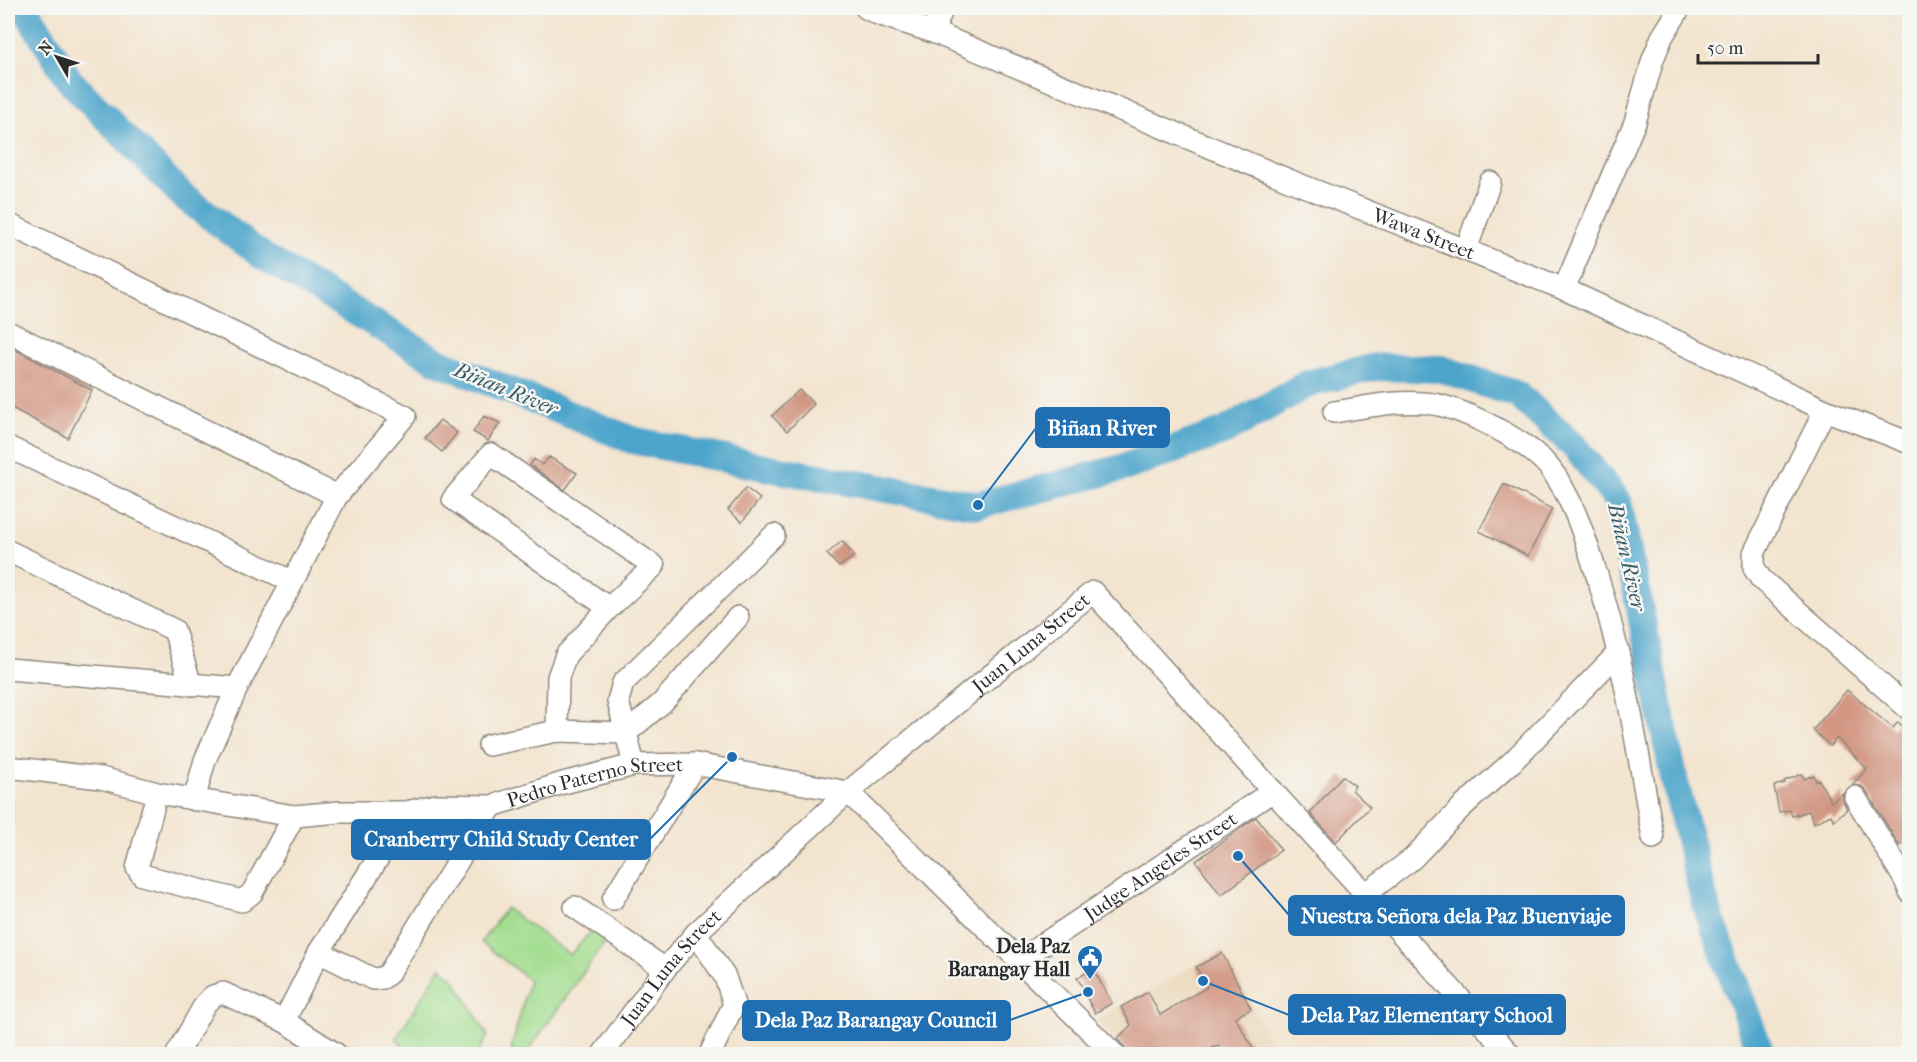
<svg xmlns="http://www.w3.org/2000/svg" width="1917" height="1062" font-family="'IM FELL French Canon',serif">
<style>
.built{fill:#ebd8ba}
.green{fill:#a3dd90;stroke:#67845e;stroke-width:1.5}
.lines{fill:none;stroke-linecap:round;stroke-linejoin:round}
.river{stroke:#4ea5cb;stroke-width:28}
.building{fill:#d29783}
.minor-casing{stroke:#8f887d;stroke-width:24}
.minor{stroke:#fff;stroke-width:21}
.labels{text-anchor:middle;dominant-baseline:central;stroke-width:5;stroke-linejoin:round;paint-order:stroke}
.street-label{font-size:20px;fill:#2b2b2b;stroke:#f6f6f2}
.poi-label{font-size:20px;font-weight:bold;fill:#2b2b2b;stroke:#f6f6f2;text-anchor:end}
.water-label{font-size:21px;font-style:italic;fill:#395c6b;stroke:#f6f6f2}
.leader{fill:none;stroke:#1f6fb2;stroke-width:2}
.callout-dot{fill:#1f6fb2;stroke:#f6f6f2;stroke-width:2}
.callout{fill:#1f6fb2;stroke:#1f6fb2;stroke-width:2}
.callout-label{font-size:21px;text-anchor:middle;font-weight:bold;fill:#fff}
</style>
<rect width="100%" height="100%" fill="#f6f6f2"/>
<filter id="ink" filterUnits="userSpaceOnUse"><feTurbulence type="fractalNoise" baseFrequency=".0167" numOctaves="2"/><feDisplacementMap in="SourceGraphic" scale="12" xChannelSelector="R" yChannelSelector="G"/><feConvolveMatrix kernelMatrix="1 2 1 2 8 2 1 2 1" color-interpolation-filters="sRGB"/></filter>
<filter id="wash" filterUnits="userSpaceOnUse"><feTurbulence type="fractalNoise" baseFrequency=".008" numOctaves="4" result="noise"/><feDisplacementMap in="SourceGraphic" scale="24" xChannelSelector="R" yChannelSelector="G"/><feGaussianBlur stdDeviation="1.35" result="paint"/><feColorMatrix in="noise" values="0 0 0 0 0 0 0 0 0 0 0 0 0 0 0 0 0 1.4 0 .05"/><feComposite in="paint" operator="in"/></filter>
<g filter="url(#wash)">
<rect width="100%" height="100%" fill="#f3e4cf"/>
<!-- built -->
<path class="built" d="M1223 949 1277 1054H1130L1096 1020Z"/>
<!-- green -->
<path class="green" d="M506 908 570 955 596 926 610 935 526 1054H517L511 1050 529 980 481 942Z
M441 967 455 980 488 1036 478 1052 481 1054H410L396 1038Z"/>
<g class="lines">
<!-- river -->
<path class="river" d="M25 8 69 80 183 196 264 257 437 361 632 440 779 470 978 505 1126 467 1225 431 1307 384 1375 367 1442 369 1518 395 1573 445 1618 501 1675 783 1705 903 1761 1054"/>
</g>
<g id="blocks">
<!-- building -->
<path class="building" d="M8 346 92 390 68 438 8 406Z
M799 390 814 404 787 431 772 416Z
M484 416 500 423 488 441 473 432Z
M440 420 457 433 442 452 425 438Z
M549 457 577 473 565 490 530 465 534 459 542 465Z
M1504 484 1552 509 1528 556 1479 531Z
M746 488 760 499 742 522 728 510Z
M842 541 854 556 839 567 827 554Z
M1847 690 1893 728 1898 722 1910 733V843L1899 845 1866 790 1861 786 1852 785 1867 769 1837 738 1830 746 1813 730Z
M1802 774 1804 779 1814 775 1816 781 1819 780 1831 802 1844 792 1842 798 1847 809 1834 820 1831 815 1814 823 1809 811 1792 816 1790 810 1779 812 1774 786 1785 783 1784 781Z
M1342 776 1355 786 1352 790 1370 807 1336 842 1310 813Z
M1256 817 1281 850 1221 895 1196 861Z
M1222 953 1251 1009 1235 1017 1256 1054H1224L1218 1045 1202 1054H1131L1117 1039 1131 1025 1121 1007 1148 992 1160 1015 1207 987 1196 967Z
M1093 969 1112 1003 1095 1013 1086 996 1088 995 1077 978Z"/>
</g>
</g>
<g filter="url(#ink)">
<use href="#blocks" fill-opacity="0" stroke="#8f887d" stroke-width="1.5"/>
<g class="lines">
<defs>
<g id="minor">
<path id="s1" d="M866 8 878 14 933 32 1296 183 1564 289 1825 410 1910 443"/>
<path d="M933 32 943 8"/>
<path d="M8 224 405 416 337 496 237 688 205 760 194 800"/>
<path d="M1466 250 1490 182"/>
<path d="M1564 289 1635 122 1653 59 1662 37 1680 8"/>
<path d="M8 332 337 496"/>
<path d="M1825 410 1754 553V568L1761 579 1910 710"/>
<path d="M1334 412C1367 407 1400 399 1434 404 1466 410 1528 441 1549 467 1570 493 1584 534 1594 566 1623 655 1637 746 1653 838"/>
<path d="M8 447 291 581"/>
<path d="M8 551 174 630 191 685"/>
<path d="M8 669 237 688"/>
<path d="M557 731 558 677 566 655 609 608 654 566 491 454 453 499 609 608"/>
<path d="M489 745 557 731 626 733 662 703 738 617"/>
<path d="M634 765 618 701 623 683 774 535"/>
<path id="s2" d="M8 767 101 778 157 793 294 816 340 812H407L436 805 492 806 563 783 634 765 695 764 848 792 1114 1054"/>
<path d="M1855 797 1905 880 1910 892"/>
<path d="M153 808 137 868 142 875 242 901 252 893 294 816"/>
<path d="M1364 895 1412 859 1461 808 1512 762 1619 652"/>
<path d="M613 899 695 764"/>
<path d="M575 907 665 969"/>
<path d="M696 933 725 977 734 1004 710 1054"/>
<path d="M319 952 373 979 383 978 389 973 492 806"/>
<path id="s3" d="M1018 961 1273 791"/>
<path d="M284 1021 319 952 407 812"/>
<path d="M177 1054 205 1004 213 996 223 993 284 1021 336 1054"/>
<path id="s4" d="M603 1054 665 969 696 933 848 792 1093 592 1510 1054"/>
</g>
</defs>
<!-- minor casing -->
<use href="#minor" class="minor-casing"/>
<!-- minor -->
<use href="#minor" class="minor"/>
</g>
</g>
<!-- icons -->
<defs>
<symbol id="civic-pin" viewBox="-11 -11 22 30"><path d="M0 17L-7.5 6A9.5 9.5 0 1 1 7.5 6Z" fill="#1f6fb2" stroke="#f6f6f2"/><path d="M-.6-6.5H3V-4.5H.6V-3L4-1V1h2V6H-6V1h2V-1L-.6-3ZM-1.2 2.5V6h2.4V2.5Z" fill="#fff"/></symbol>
</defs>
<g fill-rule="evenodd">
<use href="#civic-pin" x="1075" y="943" width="30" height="40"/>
</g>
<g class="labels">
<!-- street labels -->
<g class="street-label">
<text stroke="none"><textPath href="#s1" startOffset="602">Wawa Street</textPath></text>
<text stroke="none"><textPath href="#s4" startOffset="596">Juan Luna Street</textPath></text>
<text stroke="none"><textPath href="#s2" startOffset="596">Pedro Paterno Street</textPath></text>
<text stroke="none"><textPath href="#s3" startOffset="171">Judge Angeles Street</textPath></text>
<text stroke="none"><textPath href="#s4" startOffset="110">Juan Luna Street</textPath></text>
</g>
<!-- poi labels -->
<g class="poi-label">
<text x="1070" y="946">Dela Paz<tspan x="1070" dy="23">Barangay Hall</tspan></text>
</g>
<!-- water labels -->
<g class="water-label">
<text transform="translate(506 389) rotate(22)">Biñan River</text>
<text transform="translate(1627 557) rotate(77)">Biñan River</text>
</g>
</g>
<!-- callouts -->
<path class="leader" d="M978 505L1036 428M732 757L650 839M1238 856L1289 915M1203 981L1289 1015M1088 992L1010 1020"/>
<g class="callout-dot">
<circle cx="978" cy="505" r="6"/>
<circle cx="732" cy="757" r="6"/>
<circle cx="1238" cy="856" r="6"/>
<circle cx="1203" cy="981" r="6"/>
<circle cx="1088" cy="992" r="6"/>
</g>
<g class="callout">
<rect x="1036" y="408" width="133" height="39" rx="6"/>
<rect x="352" y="820" width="298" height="39" rx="6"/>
<rect x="1289" y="896" width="335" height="39" rx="6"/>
<rect x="1289" y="995" width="276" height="39" rx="6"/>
<rect x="743" y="1001" width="267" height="39" rx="6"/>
</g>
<g class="callout-label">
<text x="1102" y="435">Biñan River</text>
<text x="501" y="846">Cranberry Child Study Center</text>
<text x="1456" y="923">Nuestra Señora dela Paz Buenviaje</text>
<text x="1427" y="1022">Dela Paz Elementary School</text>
<text x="876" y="1027">Dela Paz Barangay Council</text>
</g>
<!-- margin -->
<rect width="1917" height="1062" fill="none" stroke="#f6f6f2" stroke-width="30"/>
<!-- north arrow -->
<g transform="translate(57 57) rotate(309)" stroke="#f6f6f2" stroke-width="4.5" paint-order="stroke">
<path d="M0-4.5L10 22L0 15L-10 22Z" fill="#2b2b2b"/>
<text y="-9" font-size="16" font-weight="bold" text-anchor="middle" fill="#2b2b2b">N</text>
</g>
<!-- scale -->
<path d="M1698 54v9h120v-9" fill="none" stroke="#2b2b2b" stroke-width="3"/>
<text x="1707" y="54" font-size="18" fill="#2b2b2b" stroke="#f6f6f2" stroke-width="4.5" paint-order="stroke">50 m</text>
</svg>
